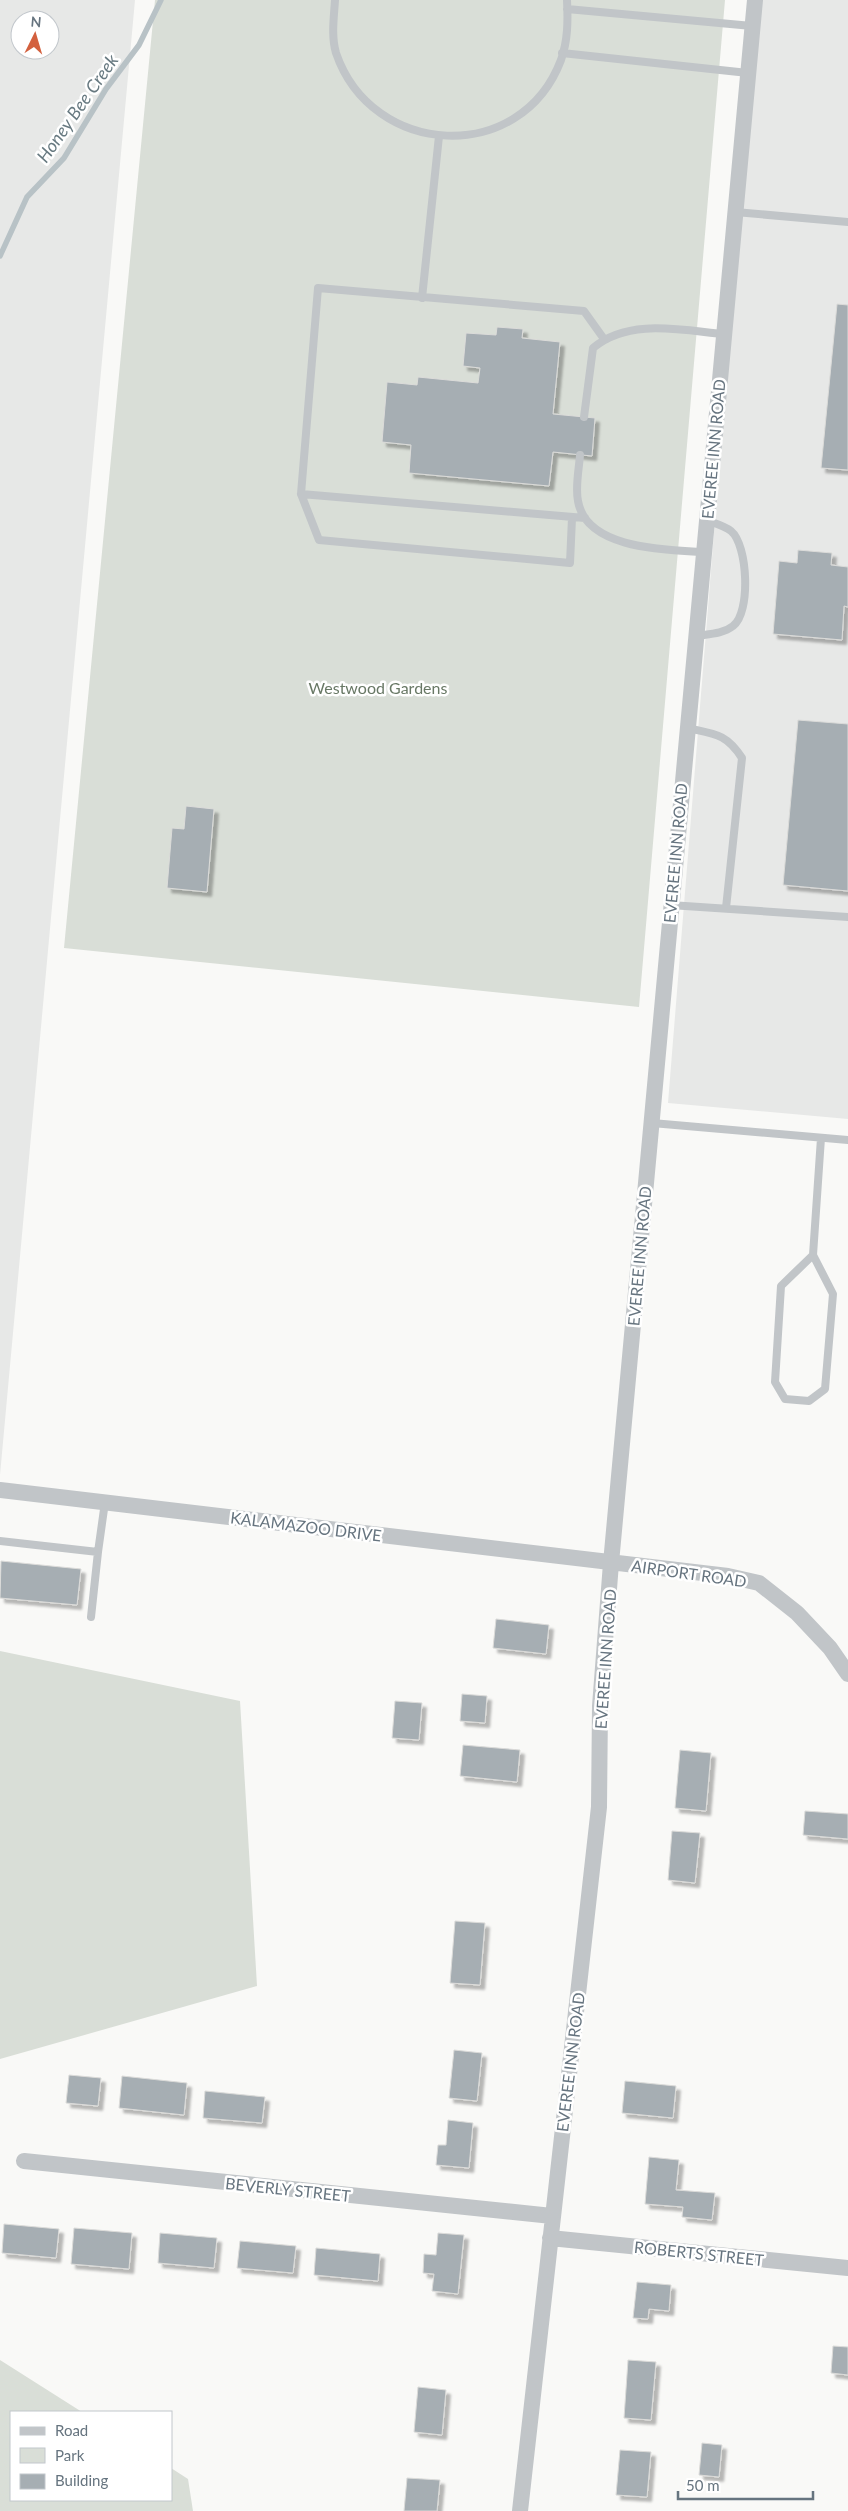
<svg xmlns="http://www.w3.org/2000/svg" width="848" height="2511" font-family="Lato,sans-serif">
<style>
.built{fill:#e7e8e7;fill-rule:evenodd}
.green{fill:#d9ded7}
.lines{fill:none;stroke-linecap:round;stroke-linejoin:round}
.stream{stroke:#b8c2c6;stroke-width:5.5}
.building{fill:#a6aeb3;stroke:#dbdbd9;filter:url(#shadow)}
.lane{stroke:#c1c5c8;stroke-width:8}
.street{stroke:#c1c5c8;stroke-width:16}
.labels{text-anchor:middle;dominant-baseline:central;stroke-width:5;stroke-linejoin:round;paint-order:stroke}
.street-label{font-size:16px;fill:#66747f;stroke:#fff}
.park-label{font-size:16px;fill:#687865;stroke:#fff}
.water-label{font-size:18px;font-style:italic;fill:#677980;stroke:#fff}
</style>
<defs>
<filter id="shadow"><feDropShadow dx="4.5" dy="4.5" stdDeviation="1" flood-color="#0004"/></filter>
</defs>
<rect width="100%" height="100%" fill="#f9f9f7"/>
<!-- built -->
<path class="built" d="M0 0H135L0 1475ZM20 20H50V50H20Z
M757 0H848V1119L668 1103Z"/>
<!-- green -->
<path class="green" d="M155 0H725L639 1007 64 948Z
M0 1651 240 1701 257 1986 0 2059Z
M0 2360 82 2412H11V2500H171V2468L188 2479 193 2511H0Z"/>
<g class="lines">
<!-- stream -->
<path class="stream" d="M0 256 27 197 64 158 106 89 139 45 161 0"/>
</g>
<!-- building -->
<path class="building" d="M837 304 848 305V470L821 468Z
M497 327 523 329 522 338 560 342 553 414 595 418 592 456 553 452 549 486 409 473 411 445 382 442 387 382 417 385 418 377 478 383 480 368 463 366 466 333 496 335Z
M798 550 832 553 831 565 848 567V607L844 606 842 640 773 634 779 561 797 563Z
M798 720 848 724V891L783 885Z
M186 806 214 809 207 892 167 888 172 828 184 829Z
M1 1561 81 1569 77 1605 0 1598Z
M496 1619 549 1625 546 1654 493 1648Z
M462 1694 487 1696 485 1723 460 1721Z
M395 1701 422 1703 419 1740 392 1738Z
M463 1745 520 1750 517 1782 460 1776Z
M680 1750 711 1753 706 1811 675 1808Z
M805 1811 848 1814V1839L803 1835Z
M672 1831 700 1833 695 1883 668 1880Z
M455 1921 485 1923 480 1985 450 1983Z
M454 2050 482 2053 477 2101 449 2098Z
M69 2075 101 2078 98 2106 66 2103Z
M122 2076 187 2083 184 2115 119 2108Z
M625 2081 676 2086 673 2118 622 2113Z
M205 2091 265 2097 262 2123 203 2118Z
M448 2120 473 2123 469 2168 436 2165 438 2145H446Z
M649 2157 679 2160 676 2190 715 2193 712 2220 682 2217 683 2207 645 2204Z
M4 2224 59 2229 56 2258 2 2253Z
M74 2228 132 2233 129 2269 71 2264Z
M160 2233 217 2238 214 2268 158 2263Z
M438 2233 464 2235 458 2294 432 2291 434 2274 423 2273 424 2254 436 2255Z
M240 2241 296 2246 293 2273 237 2268Z
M316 2248 380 2254 378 2281 314 2275Z
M637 2282 671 2285 669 2311 649 2309 648 2319 633 2318Z
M833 2346 848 2347V2375L831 2373Z
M628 2360 656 2362 651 2420 624 2418Z
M418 2387 446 2390 442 2435 414 2432Z
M702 2443 722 2445 719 2477 699 2475Z
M620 2450 651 2452 647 2497 616 2495Z
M407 2478 440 2480 437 2511H404Z"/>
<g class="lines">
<!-- lane -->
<path class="lane" d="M335 0C334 17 331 36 336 53 372 158 521 166 561 60 568 40 568 21 567 0
M567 9 752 26
M562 53 748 73
M735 212 848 222
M422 298 439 136
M584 417 593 348C628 318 681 330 723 334
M580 455C579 469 575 487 578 501 586 549 665 550 703 552
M301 494 319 540 570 563 572 518
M585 518 301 494 318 288 584 311 604 339
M696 636C709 634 723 634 733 626 751 613 748 545 731 531 725 526 714 523 706 520
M687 728C714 734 726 733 742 758L726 908
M670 905 848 917
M652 1123 848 1140
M813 1255 781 1286 775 1382 785 1399 809 1401 825 1389 833 1294 813 1255 821 1138
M0 1541 98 1552 105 1502
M91 1617 98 1552"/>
<!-- street -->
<path class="street" d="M0 1490 728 1576 759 1583 797 1613 830 1648 848 1674
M24 2161 552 2216
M550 2238 848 2268
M520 2511 599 1807 600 1706 611 1563 755 0"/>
</g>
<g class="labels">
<!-- street labels -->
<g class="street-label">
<text transform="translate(713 449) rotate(-85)">EVEREE INN ROAD</text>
<text transform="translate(675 853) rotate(-85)">EVEREE INN ROAD</text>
<text transform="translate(639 1256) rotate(-85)">EVEREE INN ROAD</text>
<text transform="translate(306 1526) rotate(7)">KALAMAZOO DRIVE</text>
<text transform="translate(689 1573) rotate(8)">AIRPORT ROAD</text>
<text transform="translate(605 1659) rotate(-86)">EVEREE INN ROAD</text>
<text transform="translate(570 2062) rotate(-83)">EVEREE INN ROAD</text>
<text transform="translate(288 2189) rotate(6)">BEVERLY STREET</text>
<text transform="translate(699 2253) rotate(6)">ROBERTS STREET</text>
</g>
<!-- park labels -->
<g class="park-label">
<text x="378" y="687">Westwood Gardens</text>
</g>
<!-- water labels -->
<g class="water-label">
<text transform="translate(77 108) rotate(-55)">Honey Bee Creek</text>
</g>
</g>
<!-- legend -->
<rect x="10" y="2411" width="162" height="90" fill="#ffffff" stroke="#c2c7cc"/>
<rect x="20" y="2427" width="25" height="8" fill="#c1c5c8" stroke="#c2c7cc"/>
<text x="55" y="2436" font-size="15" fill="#66747f">Road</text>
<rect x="20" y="2448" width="25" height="15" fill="#d9ded7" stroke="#c2c7cc"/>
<text x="55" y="2461" font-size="15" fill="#66747f">Park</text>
<rect x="20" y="2474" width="25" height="15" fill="#a6aeb3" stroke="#c2c7cc"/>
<text x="55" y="2486" font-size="15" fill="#66747f">Building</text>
<!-- north arrow -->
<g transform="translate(35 35) rotate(5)"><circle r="24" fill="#ffffff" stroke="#c2c7cc"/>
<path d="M0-4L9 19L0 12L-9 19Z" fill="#d3603e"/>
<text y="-8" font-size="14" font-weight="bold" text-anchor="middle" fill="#66747f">N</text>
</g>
<!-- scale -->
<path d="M678 2491v8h135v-8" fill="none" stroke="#66747f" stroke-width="2.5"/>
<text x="686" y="2491" font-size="15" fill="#66747f" stroke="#ffffff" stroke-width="4" paint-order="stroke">50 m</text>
</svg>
